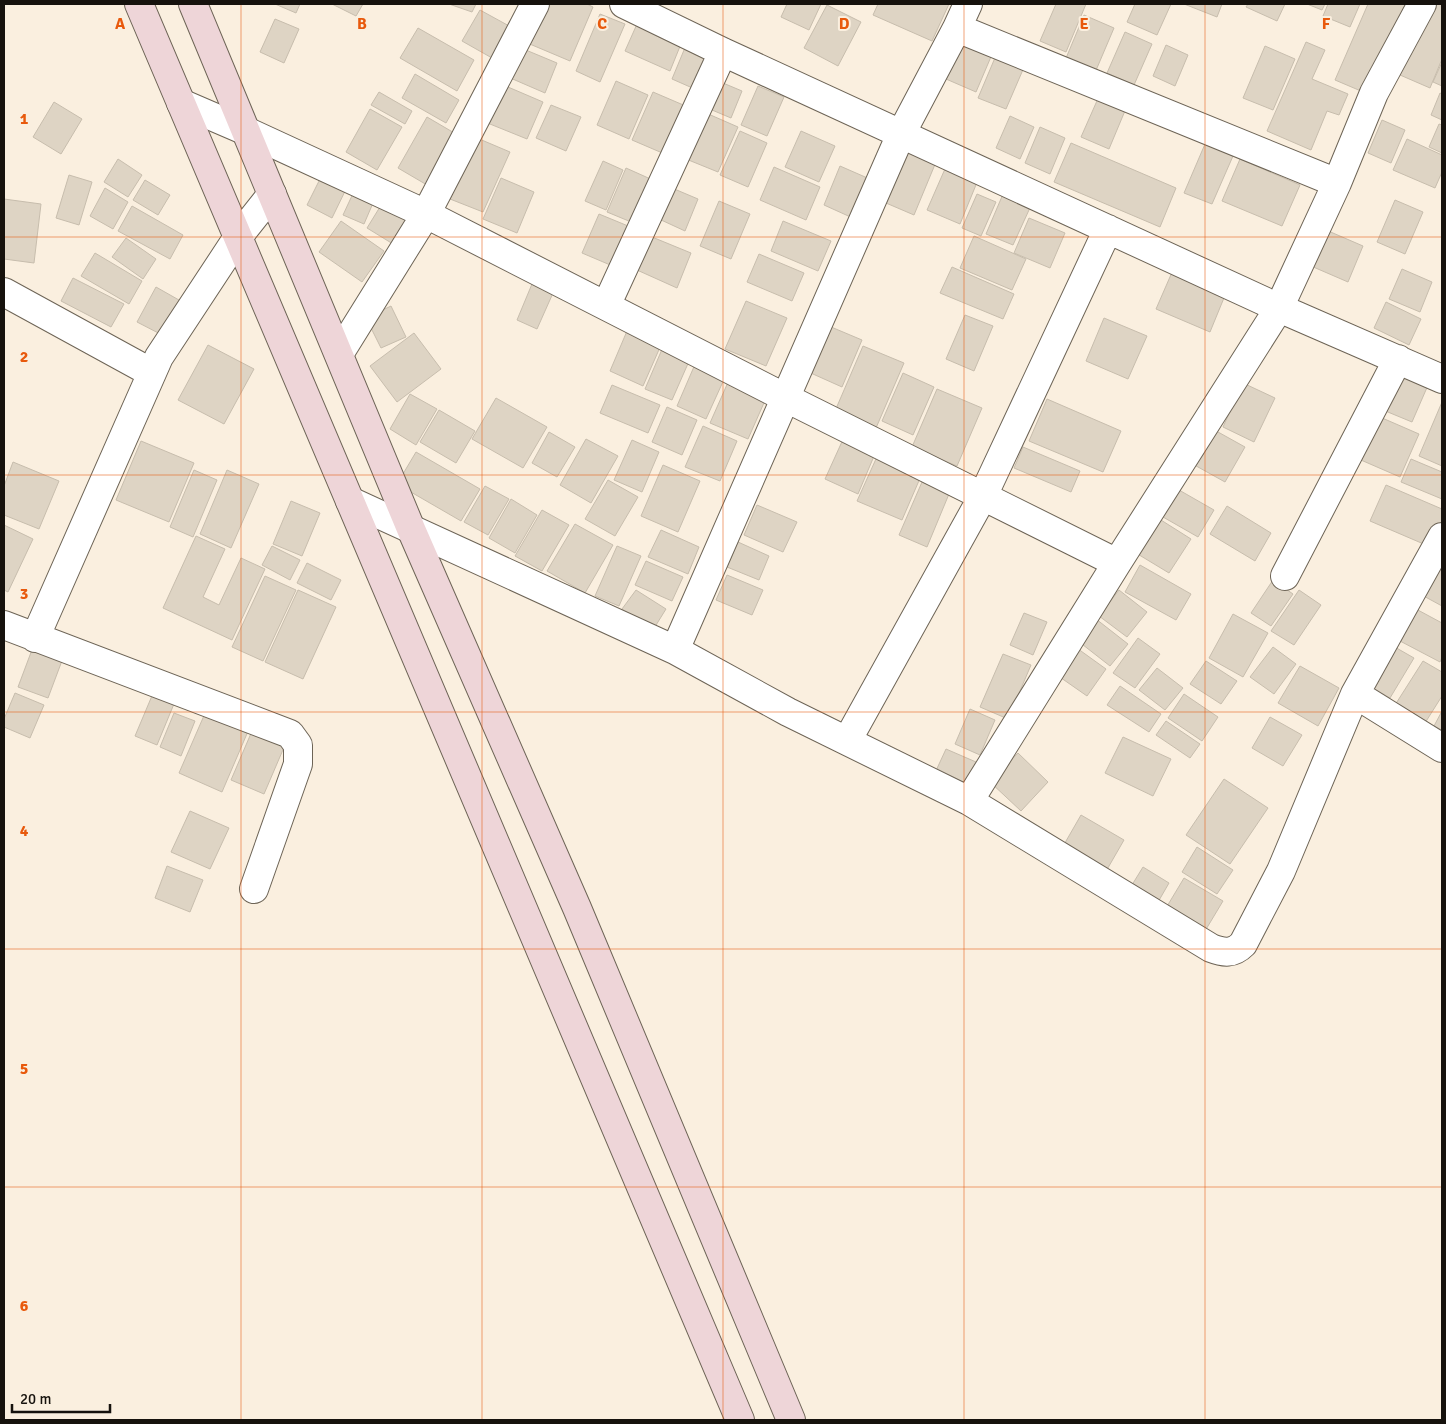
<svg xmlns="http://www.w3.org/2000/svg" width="1446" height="1424" font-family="Signika,sans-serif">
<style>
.building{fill:#ded4c4;stroke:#c7bdad}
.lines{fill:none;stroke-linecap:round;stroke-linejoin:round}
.street-casing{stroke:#6d6456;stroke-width:30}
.secondary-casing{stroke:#6d6456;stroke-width:30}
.street{stroke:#fff;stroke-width:28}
.secondary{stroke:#eed5d8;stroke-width:28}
.grid{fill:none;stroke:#e8590c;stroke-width:1;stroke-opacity:0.55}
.grid-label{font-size:16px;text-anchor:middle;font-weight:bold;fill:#e8590c;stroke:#faefdf;stroke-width:4;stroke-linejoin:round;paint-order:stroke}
</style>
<rect width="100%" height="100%" fill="#faefdf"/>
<!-- building -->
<path class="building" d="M275 4H300L296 13Z
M332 4H363L356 16Z
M449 4H476L472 12Z
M542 4H587L593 7 570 61 525 42Z
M787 4H821L809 30 781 17Z
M878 4H949L932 41 873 15Z
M1056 4H1086L1066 52 1040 41Z
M1135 4H1171L1157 35 1127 22Z
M1184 4H1222L1217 17Z
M1248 4H1285L1277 21 1246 7Z
M1307 4H1325L1322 10Z
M1328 4H1360L1350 27 1323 16Z
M1368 4H1407L1368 94 1335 80Z
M1431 4H1442V59L1430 88 1400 75Z
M827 5 861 22 838 66 804 48Z
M480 10 511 27 492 58 462 41Z
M600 14 625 24 600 82 576 71Z
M641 15 685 34 670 71 625 51Z
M1084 15 1114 28 1094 75 1064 63Z
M275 19 299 29 284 63 260 52Z
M418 28 474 60 457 91 400 58Z
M1125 32 1152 44 1134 85 1107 73Z
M689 38 715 49 697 90 672 79Z
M962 40 993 52 976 92 946 79Z
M1306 42 1325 50 1312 79 1348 94 1339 115 1327 111 1311 150 1267 131Z
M1166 45 1188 55 1175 86 1153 76Z
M1265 46 1295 59 1273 110 1243 98Z
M521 48 557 63 545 93 508 77Z
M997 53 1025 65 1006 109 978 98Z
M1442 62V86L1433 82Z
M415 74 459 100 446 123 402 98Z
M616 81 648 95 629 139 597 125Z
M723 83 742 91 731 118 712 110Z
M501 84 543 102 527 139 485 122Z
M758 86 784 97 767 136 741 125Z
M379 92 412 111 405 124 371 105Z
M653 92 688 107 667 155 632 140Z
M1440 93 1442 94V120L1431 115Z
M1100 94 1127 106 1109 149 1081 137Z
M54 102 82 119 61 154 33 137Z
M551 105 581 117 566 151 536 138Z
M370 109 402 127 377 170 346 152Z
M706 113 738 127 718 172 686 159Z
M1010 116 1034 127 1020 159 996 148Z
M427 117 456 134 427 185 398 168Z
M1382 120 1405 130 1391 163 1368 153Z
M1439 124 1442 125V153L1429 147Z
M1040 127 1065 138 1050 174 1025 163Z
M740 131 767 143 748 187 720 175Z
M801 131 835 146 819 182 785 167Z
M477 138 510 152 483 212 450 199Z
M1407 139 1442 155V172L1435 188 1393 170Z
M1071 143 1176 188 1160 227 1054 182Z
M1205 144 1233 156 1212 204 1184 193Z
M909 151 936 162 914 215 886 203Z
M118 159 142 175 128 197 104 182Z
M1240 159 1300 185 1282 226 1222 201Z
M603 161 623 170 606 210 585 201Z
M948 162 980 175 960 224 927 210Z
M840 166 872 180 855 219 824 205Z
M774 167 820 187 806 220 760 200Z
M626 168 655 181 636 224 607 212Z
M324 171 349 183 332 218 307 205Z
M69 175 92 182 79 225 56 218Z
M501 178 534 192 517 233 483 219Z
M145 180 170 195 158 215 133 200Z
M356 187 376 196 364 224 343 215Z
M1006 187 1034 199 1013 245 986 234Z
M105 188 128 202 113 229 90 216Z
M672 188 698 199 685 231 659 219Z
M977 194 996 202 981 236 962 228Z
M4 199 41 204 34 263 4 259Z
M1395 200 1423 212 1405 254 1377 242Z
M719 201 750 214 731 259 700 246Z
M383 202 410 218 393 244 367 228Z
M132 206 183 235 170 259 118 231Z
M599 214 633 228 615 267 582 253Z
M1029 218 1065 233 1050 268 1014 253Z
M341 221 384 251 362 282 319 252Z
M783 221 831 241 818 271 771 251Z
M1326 230 1363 246 1348 282 1311 266Z
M974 236 1026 259 1012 290 960 268Z
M652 237 691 253 677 288 637 270Z
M126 238 156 259 143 279 112 257Z
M95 253 142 281 129 304 81 276Z
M759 254 804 273 792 301 747 282Z
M952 267 1014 294 1003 319 940 293Z
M1402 269 1432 282 1420 312 1389 299Z
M1173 270 1226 293 1210 332 1156 309Z
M73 278 124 304 111 327 61 301Z
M532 284 553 293 537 329 517 320Z
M156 287 186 304 168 338 137 322Z
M746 301 787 318 766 366 725 349Z
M1386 302 1421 319 1409 345 1374 328Z
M391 306 406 337 381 348 366 318Z
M965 315 993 326 974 371 946 359Z
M1104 318 1147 336 1128 379 1086 361Z
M824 324 862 340 842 387 804 370Z
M627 331 661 345 643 386 610 371Z
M414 333 441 369 397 402 370 366Z
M208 345 254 369 224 424 178 400Z
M863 346 904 363 876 428 835 411Z
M663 347 690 359 672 400 645 389Z
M696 362 726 375 706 419 677 406Z
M1403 363 1432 376 1412 422 1383 410Z
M903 373 934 387 913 435 882 421Z
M729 380 767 396 748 439 710 423Z
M1243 383 1275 398 1254 442 1223 427Z
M612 385 660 405 648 433 600 413Z
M937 389 982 408 957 466 912 447Z
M410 394 437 409 416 445 390 429Z
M496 398 547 427 523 468 472 439Z
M1047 399 1121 431 1103 472 1029 441Z
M1442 402V466L1419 456Z
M667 407 697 420 682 455 652 442Z
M439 410 475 431 456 463 420 442Z
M1373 414 1419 434 1400 477 1354 457Z
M703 426 737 441 720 481 685 467Z
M1209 427 1245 447 1225 482 1189 462Z
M549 432 575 447 557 477 532 463Z
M845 435 877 449 858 494 825 479Z
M586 439 618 456 591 503 560 485Z
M632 440 659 452 642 492 614 480Z
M141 441 194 463 169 522 116 500Z
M1023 447 1080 471 1071 492 1014 468Z
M880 450 924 469 902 520 857 501Z
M416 452 480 489 461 521 397 484Z
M1411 459 1442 472V499L1401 482Z
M13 462 59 481 39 529 4 515V486Z
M663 465 700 481 678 532 641 516Z
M194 470 217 480 193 537 170 527Z
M227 470 259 484 231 548 200 534Z
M608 480 638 497 615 536 585 519Z
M922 482 949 494 927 547 899 535Z
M1386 485 1442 509V527L1433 548 1370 521Z
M485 486 509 499 488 535 464 522Z
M1172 486 1214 510 1198 537 1156 513Z
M511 499 537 515 515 553 489 538Z
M291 501 320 513 302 556 273 544Z
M757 505 797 522 783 552 744 535Z
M1227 506 1271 533 1255 561 1210 534Z
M542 510 569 525 542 571 515 556Z
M1153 515 1191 539 1169 573 1131 550Z
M575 524 613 545 585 593 547 571Z
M4 525 33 539 8 592 4 590Z
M661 530 699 547 688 574 648 557Z
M196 536 225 549 203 597 219 605 241 558 265 569 232 640 163 608Z
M738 542 769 556 759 580 727 567Z
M272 546 300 560 290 580 262 565Z
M617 546 641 556 619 606 595 596Z
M1442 553V606L1420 594Z
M646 561 683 577 672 601 635 585Z
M307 563 341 580 331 600 297 583Z
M1140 565 1191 594 1176 620 1125 592Z
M727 575 763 590 752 615 716 600Z
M265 576 296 590 263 661 232 647Z
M1273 580 1293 594 1271 626 1251 613Z
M298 590 336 607 303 679 265 662Z
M636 590 666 609 653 630 622 609Z
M1119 590 1147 612 1127 637 1099 616Z
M1299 590 1321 605 1294 645 1271 631Z
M1416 609 1442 623V657L1440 662 1400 641Z
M1024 613 1047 622 1033 655 1010 645Z
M1233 614 1268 633 1243 677 1209 658Z
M1096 619 1128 644 1110 666 1078 641Z
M1138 638 1160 654 1135 688 1113 673Z
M1386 642 1414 658 1390 698 1363 682Z
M1074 646 1106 669 1087 696 1054 673Z
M33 647 63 658 48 698 18 687Z
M1273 647 1296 664 1274 694 1250 677Z
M1003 654 1031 665 1008 719 980 707Z
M1206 661 1237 681 1221 704 1190 684Z
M1423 661 1442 672V696L1425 723 1395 705Z
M1300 666 1339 688 1318 726 1278 703Z
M1157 668 1183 688 1165 710 1139 690Z
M1120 686 1161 714 1149 732 1107 705Z
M154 691 176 699 157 745 135 736Z
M15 693 44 705 30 738 4 727V719Z
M1184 694 1218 717 1202 741 1168 718Z
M970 709 995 720 980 755 955 744Z
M206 711 249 729 222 792 179 773Z
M1442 711V730L1434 726Z
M174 713 195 721 181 756 160 747Z
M1270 717 1302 735 1283 766 1252 748Z
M1166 721 1200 744 1190 758 1156 735Z
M252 731 285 745 264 794 231 780Z
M1123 737 1171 759 1153 796 1105 773Z
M946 749 976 762 965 788 934 775Z
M1018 753 1048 782 1021 811 990 782Z
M1224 779 1268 808 1230 864 1186 835Z
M190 811 229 828 210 869 171 852Z
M1081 815 1124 840 1105 873 1062 848Z
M1197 847 1233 870 1217 894 1182 872Z
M167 866 203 880 190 912 155 898Z
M1143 867 1169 883 1154 909 1127 893Z
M1184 878 1223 901 1205 931 1166 908Z"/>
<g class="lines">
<defs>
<path id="street" d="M624 4 723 52 1279 308 1442 379
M957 28 1337 183
M181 103 246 131 426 214 786 398 1117 563
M4 292 152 373
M606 306 723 52
M339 354 426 214 535 4
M350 501 675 650 788 712 969 801 1211 948C1224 953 1233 954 1243 944L1281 871 1355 694 1442 537
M1285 576 1398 359
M4 625 290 734 298 745V764L254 889
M35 638 159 357 238 237 272 194
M675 650 901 134 957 28 968 4
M1355 694 1442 748
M847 741 983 496 1108 229
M969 801 1117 563 1279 308 1337 183 1374 93 1422 4"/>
<path id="secondary" d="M139 4 740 1420
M193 4 411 529 577 908 791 1420"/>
</defs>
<!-- street casing -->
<use href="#street" class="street-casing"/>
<!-- secondary casing -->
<use href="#secondary" class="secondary-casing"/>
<!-- street -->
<use href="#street" class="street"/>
<!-- secondary -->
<use href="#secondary" class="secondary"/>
</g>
<!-- grid -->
<path class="grid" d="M241 4V1420M482 4V1420M723 4V1420M964 4V1420M1205 4V1420M4 237H1442M4 475H1442M4 712H1442M4 949H1442M4 1187H1442"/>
<g class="grid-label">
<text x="120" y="29">A</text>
<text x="362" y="29">B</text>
<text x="602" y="29">C</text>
<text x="844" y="29">D</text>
<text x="1084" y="29">E</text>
<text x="1326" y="29">F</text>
<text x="24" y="124">1</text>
<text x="24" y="362">2</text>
<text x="24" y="599">3</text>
<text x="24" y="836">4</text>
<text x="24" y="1074">5</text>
<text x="24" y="1311">6</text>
</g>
<!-- border -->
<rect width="1446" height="1424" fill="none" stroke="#16120d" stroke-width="10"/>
<!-- scale -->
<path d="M12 1404v8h98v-8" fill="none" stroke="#16120d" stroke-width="2.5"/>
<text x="20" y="1404" font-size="15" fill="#16120d" stroke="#faefdf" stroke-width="4" paint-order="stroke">20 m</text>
</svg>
